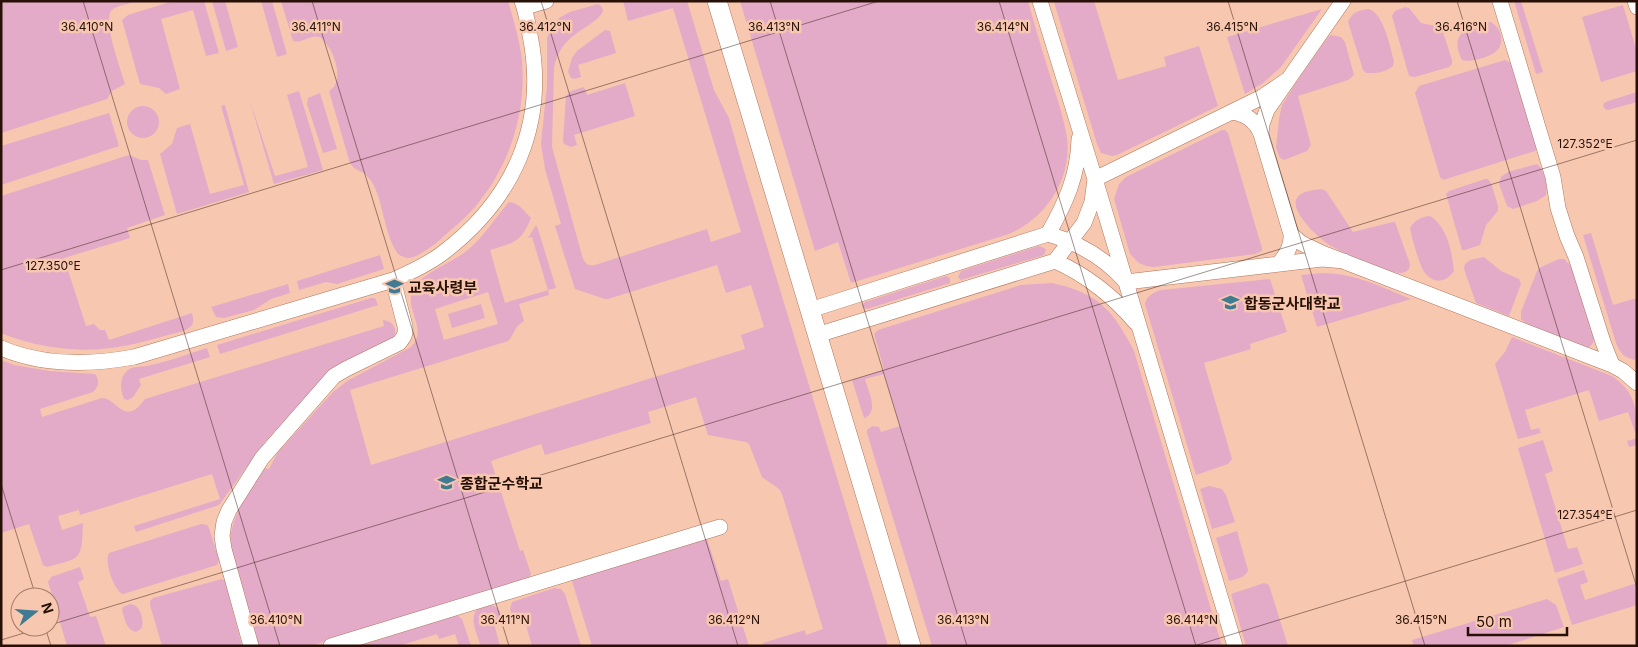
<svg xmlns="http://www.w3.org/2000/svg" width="1638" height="647" font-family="Inter,'Noto Sans KR',sans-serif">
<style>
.green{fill:#e3abc8;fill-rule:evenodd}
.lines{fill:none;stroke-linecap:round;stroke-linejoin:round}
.minor-casing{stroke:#ae765b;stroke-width:16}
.tertiary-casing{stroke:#ae765b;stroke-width:20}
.minor{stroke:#fff;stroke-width:15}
.tertiary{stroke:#fff;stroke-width:19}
.ticks{fill:none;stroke:#271107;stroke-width:1;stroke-opacity:0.45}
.labels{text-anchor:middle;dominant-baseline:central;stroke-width:5;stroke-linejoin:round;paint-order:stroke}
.poi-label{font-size:15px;font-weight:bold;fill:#271107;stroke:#f8c7b0;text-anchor:start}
.ticks-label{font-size:12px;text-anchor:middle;fill:#271107;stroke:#f8c7b0;stroke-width:5;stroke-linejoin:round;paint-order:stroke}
</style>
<rect width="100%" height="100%" fill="#f8c7b0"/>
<!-- green -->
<path class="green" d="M1 1H137C130 4 116 5 111 11 103 23 121 70 125 84L112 91 107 99 1 133Z
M173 1H204L219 53 206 56 193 10 161 19 180 89 166 94 159 88 140 84 122 20 128 15Z
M212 1H225L238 47 226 51Z
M261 1H272L287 54 277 57Z
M281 1H508C513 18 518 35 521 53 528 103 513 158 482 198 472 212 458 224 444 236 437 243 419 257 409 258 405 258 401 256 398 254 385 235 384 209 375 188 373 183 369 178 366 175 358 168 354 172 349 160L329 91C344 83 336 56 327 45 325 42 323 38 319 37 310 34 302 44 293 41Z
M623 1H687L714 90 729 118 744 171 888 646H762L763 643 805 630 806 635 823 629 782 494 779 489 762 477 749 444 746 442 708 435 696 397 648 412 651 423 545 455 541 444 491 461 520 551 523 550 531 574 529 579 310 646H258L230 542C232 513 249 492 264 468L269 469 278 452 333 392 347 381 411 347C430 328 400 306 415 286 426 271 454 262 469 249 485 235 495 218 509 202 518 202 525 212 531 218 521 243 513 243 490 250L505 303 548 290 532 237 528 238 536 225 538 229 556 288 548 290 549 295 519 304 524 321C513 328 515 334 508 341L350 390 371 465 745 349 741 335 764 327 751 285 726 293 717 265 608 299H605L575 289 555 226 561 224 545 169 541 144 547 85V38L553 24 559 18 570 12 598 4 602 7 603 11C600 18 594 21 589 25 570 37 559 45 554 68L552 147 583 259C587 265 588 266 595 265L707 229 711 242 741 232 673 8 628 21ZM488 292 498 324 444 340 435 309Z
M740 1H1028C1035 27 1043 53 1051 79 1057 98 1064 118 1067 138 1072 179 1046 218 1009 234L851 283 838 242 815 251Z
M1094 1 1118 80 1166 66 1164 57 1199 46 1218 106 1117 155 1112 156 1101 153 1097 144 1054 2Z
M1514 1H1521L1543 72 1536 74Z
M1623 5 1637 52V71L1601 82 1582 17Z
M1405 7 1409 8 1421 23 1440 27 1442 29 1452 60V64L1449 67 1415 77 1409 76 1392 16 1395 11Z
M1322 9 1281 67 1263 83 1245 94 1227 37Z
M1369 9C1384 14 1390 47 1394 61L1393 66C1385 73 1376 73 1366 73L1363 70 1348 22C1352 12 1359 10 1369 9Z
M1484 21C1496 20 1505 35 1500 46 1497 56 1471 63 1462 60 1450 37 1463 28 1484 21Z
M605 30 610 31 616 53 578 65 581 77 574 79 571 78 568 72 572 58 577 51Z
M1331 35 1341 37 1345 42 1354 75 1348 80 1298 96 1311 145 1307 151 1284 160 1280 158 1276 148 1279 119 1282 105 1295 84 1328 37Z
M1505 60 1511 63 1537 149 1535 151 1443 180 1440 177 1415 93 1419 86Z
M625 83 635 116 574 135 577 145 571 147 564 144 563 141 566 96 571 91 584 87 587 95Z
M299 91 323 170 274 184 249 98 275 176 308 167 287 95Z
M1637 92V102L1608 110 1605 109 1603 106 1604 103 1608 101Z
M320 93 337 149 323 153 307 104 308 98Z
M225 105 249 192 177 214 160 154 172 144 177 128 190 124 210 194 244 185 221 106Z
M127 122a16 16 0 1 1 32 0a16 16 0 1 1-32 0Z
M109 113 119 146 1 185V146Z
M1222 130H1225L1228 133 1262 248V251L1255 254 1154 267 1146 266 1139 263 1130 254 1114 199 1119 184 1126 177Z
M129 155 141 160H148L165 215 127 228 130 238 64 258 86 326 94 324 100 330H105L109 340 192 313C193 317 194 321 192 325 187 332 175 333 168 335 135 345 103 352 69 349 46 347 23 342 1 333V196Z
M1537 164C1545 171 1548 185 1546 195L1537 201 1513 209 1507 206 1499 184 1501 177 1508 172Z
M1485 179H1488L1491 183 1498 206V211L1486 225 1480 245 1465 250H1462L1446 194 1449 191Z
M1321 189 1326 191 1353 232 1393 222H1395L1410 264 1409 269C1406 272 1404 273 1399 273 1386 272 1339 252 1328 244 1318 237 1289 211 1297 198 1301 191 1314 190 1321 189Z
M1430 216C1447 226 1452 252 1454 271 1446 282 1435 285 1425 273 1419 265 1412 238 1410 228 1415 220 1420 217 1430 216Z
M1591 233 1613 305 1637 298V360C1625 359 1620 353 1616 343L1583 235Z
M1039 246 1044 248 1046 250 1044 255 1041 256 964 279 961 280 958 277 961 271Z
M380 255 384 269 337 284 326 282 299 290 297 281Z
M1484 257 1501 271 1519 279 1521 284 1509 316 1476 303 1464 269 1465 264 1470 260Z
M1559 259H1564L1571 266 1594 338C1593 344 1592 346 1586 348L1526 324 1521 319V312L1537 271 1541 267Z
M1322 273C1354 273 1382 287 1411 299L1317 327 1301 275Z
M946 276 950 278V283L867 309 863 307 862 305 865 302Z
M1270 279 1287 332 1250 344 1251 349 1204 363 1232 459 1228 464 1196 475 1145 304C1147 295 1154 292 1162 290Z
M1052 283C1098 293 1113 310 1134 351L1222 646H932L867 433V430L872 426 879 427 881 432 900 426 884 374 865 379C868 391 880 412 864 418L852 380 884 370 874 334 878 330 1021 285Z
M288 284 290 293 271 299 254 310 224 318 216 317 211 307Z
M371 298H375L378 305 220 354 217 345Z
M481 304 485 318 452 328 448 314Z
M383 320C394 321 399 331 392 340L326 375 264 443 219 505 136 532 134 526 220 499 212 474 80 515 79 510 58 516 62 530 83 523C82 533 84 553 75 558 67 563 55 564 47 567L43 565 29 524 1 533V360L14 365 50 371 95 374C100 381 99 386 93 392L40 409 42 417 102 398C115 398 122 420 137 408 140 406 142 402 145 399L384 326Z
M1512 337 1612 376C1638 394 1637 412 1637 445L1629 447 1627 441 1637 438 1628 412 1599 421 1589 390 1525 410 1531 430 1539 428 1541 433 1518 439 1495 364 1505 352Z
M207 348 210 357 139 379 141 385 133 397 128 400 124 399C120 390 119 377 128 370 133 366 141 367 147 366 167 362 188 354 207 348Z
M1543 440 1553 471 1545 474 1568 549 1577 547 1583 564 1555 573 1518 448Z
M1209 486 1222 489 1226 495 1235 522 1212 529 1200 489Z
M201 524 207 525 209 528 219 560 217 565 123 594C114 591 104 561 109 553Z
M1237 531 1248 570C1246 578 1236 579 1229 581L1216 538Z
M706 536 721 581 728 579 749 646H592L571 578Z
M80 567 84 579 78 582 90 617 96 616 106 646H67L48 582 51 577Z
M1584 570 1588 582 1580 585 1585 600 1637 583V605L1572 625 1557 579Z
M222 579 225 581 242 646H162L150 605V601L153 598Z
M1264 583 1269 585 1288 646H1246L1231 594Z
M554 588 561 589 565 594 581 646H532L523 615 513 618 510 609 512 602Z
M1547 599 1556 605 1564 627 1505 646H1414L1412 640Z
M130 604C140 604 144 619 142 628L136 632C126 630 125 619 122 610L123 607Z
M488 605C499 605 500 612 503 621L494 624 500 646H481C477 634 469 620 477 609Z
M457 615 462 619 471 646H459L455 634 439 639 437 634 399 646H359Z"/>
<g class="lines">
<defs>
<path id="minor" d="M1040 1 1095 179 1235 646
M1500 1 1553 177 1558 208 1567 236 1576 257 1603 342 1612 365
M1635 1 1637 7
M525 7 546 1
M1232 112C1246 114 1256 121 1261 134L1291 234C1292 246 1287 255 1278 264
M1261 134 1262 124 1267 110 1343 1
M1048 234C1066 202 1078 176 1079 139
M1291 234 1301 243 1322 253 1612 365 1623 371 1637 383
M1055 261C1086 275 1114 297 1136 323
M810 310 1048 234C1079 243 1105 258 1126 282L1322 259 1344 261
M817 335 1055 261 1084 223 1092 202 1095 179 1262 97 1287 80
M1 348C43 366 90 365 134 357L393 280C409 273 426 265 440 255 513 201 548 125 530 35 528 24 526 12 522 1
M251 646 224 549 222 536 224 522 229 510 262 458 334 376 346 369 399 343C404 337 406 334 405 326L393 280
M331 646 720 527"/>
<path id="tertiary" d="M717 1 911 646"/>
</defs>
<!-- minor casing -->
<use href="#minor" class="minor-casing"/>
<!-- tertiary casing -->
<use href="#tertiary" class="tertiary-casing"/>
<!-- minor -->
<use href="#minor" class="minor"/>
<!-- tertiary -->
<use href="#tertiary" class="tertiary"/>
</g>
<!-- ticks -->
<path class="ticks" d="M83 1 280 646M312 1 509 646M541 1 738 646M770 1 967 646M999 1 1196 646M1228 1 1425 646M1457 1 1637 588M1 270 879 1M1 484 36 597M50 625 1637 140M45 627 51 646M1 640 44 627M1194 646 1637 510"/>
<!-- icons -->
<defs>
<symbol id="university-bare" viewBox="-9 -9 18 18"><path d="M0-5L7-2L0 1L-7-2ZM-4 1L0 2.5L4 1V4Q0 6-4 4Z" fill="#3f7b93" stroke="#f8c7b0" stroke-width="2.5" paint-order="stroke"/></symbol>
</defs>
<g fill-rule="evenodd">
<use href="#university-bare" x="382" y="274" width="25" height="25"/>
<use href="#university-bare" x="1218" y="290" width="25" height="25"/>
<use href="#university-bare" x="434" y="470" width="25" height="25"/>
</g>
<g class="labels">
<!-- poi labels -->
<g class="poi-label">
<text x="408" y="287">교육사령부</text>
<text x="1244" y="303">합동군사대학교</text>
<text x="460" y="483">종합군수학교</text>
</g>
</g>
<g class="ticks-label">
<text x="87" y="31">36.410°N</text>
<text x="316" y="31">36.411°N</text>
<text x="545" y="31">36.412°N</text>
<text x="774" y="31">36.413°N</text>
<text x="1003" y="31">36.414°N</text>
<text x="1232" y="31">36.415°N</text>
<text x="1461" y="31">36.416°N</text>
<text x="1585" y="148">127.352°E</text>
<text x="53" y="270">127.350°E</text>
<text x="1585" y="519">127.354°E</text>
<text x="276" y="624">36.410°N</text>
<text x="505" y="624">36.411°N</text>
<text x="734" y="624">36.412°N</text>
<text x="963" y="624">36.413°N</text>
<text x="1192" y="624">36.414°N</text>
<text x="1421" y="624">36.415°N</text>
</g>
<!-- border -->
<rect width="1638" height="647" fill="none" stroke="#271107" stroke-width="5"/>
<!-- north arrow -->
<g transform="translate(35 612) rotate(73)"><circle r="24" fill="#f8c7b0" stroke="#a47e6c"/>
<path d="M0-4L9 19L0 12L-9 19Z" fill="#3f7b93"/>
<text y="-8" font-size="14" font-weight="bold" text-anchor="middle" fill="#271107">N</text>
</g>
<!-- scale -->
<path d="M1468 627v8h99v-8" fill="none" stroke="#271107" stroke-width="2.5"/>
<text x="1476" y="627" font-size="15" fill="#271107" stroke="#f8c7b0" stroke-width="4" paint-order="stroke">50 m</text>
</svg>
